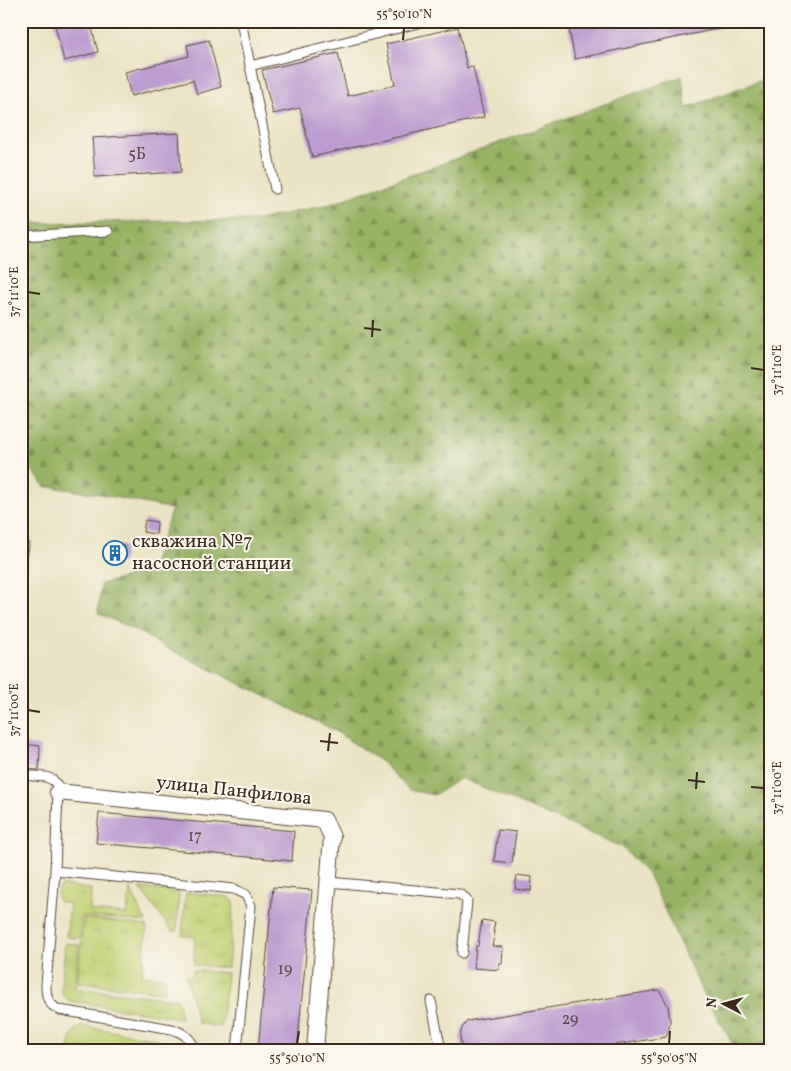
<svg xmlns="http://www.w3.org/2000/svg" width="791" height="1071" font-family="Vollkorn,serif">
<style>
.grass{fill:url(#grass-tufts);stroke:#7d7c48}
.forest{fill:url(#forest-firs);stroke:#696e41}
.pitch{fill:#bfcf72;stroke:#7d7c48}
.building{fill:#bd9cd1}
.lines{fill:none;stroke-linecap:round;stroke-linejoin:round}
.service-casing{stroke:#554637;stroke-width:11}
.minor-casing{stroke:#554637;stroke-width:18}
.service{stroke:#fff;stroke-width:9}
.minor{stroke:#fff;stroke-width:16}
.ticks{fill:none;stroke:#3b2a1e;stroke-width:2}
.labels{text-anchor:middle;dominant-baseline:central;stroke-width:4;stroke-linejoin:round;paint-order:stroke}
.number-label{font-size:16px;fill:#5c464b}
.poi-label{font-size:19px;fill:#3b2a1e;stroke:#fbf7ec;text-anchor:start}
.street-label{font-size:19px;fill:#3b2a1e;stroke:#fbf7ec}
.neatline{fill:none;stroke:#3b2a1e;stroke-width:2}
.ticks-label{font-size:12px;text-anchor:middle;fill:#3b2a1e}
</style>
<defs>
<pattern id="grass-tufts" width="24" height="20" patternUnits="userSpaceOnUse" patternTransform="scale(1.25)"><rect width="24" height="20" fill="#bfcf72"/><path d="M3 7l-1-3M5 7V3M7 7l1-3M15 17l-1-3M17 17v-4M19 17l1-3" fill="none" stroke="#a5b262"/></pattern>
<pattern id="forest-firs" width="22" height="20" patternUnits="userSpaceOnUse" patternTransform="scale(1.25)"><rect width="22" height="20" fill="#97b264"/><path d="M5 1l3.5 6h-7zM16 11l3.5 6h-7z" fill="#7c9152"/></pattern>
</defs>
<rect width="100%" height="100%" fill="#fbf7ec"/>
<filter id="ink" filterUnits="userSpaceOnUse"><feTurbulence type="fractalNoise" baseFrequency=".02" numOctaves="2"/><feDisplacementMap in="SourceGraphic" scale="10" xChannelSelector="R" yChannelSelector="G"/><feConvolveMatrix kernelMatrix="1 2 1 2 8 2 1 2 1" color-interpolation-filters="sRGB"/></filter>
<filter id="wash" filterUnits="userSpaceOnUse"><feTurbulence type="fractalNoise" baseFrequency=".0096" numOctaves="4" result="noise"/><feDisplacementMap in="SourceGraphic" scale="20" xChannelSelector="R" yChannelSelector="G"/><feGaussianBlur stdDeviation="1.12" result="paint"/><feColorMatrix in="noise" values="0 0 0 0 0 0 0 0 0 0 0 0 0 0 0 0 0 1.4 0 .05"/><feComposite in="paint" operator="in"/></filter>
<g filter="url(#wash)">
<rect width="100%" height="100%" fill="#eae3c3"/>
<!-- grass -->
<path class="grass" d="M62 885 91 889 90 911 127 914 130 888 146 922 82 916 80 938 66 937 70 904 59 902C56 896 56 890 62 885Z
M140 888 179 892 177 931H172Z
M186 892 229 897 234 902 228 968 194 965 195 937 182 935Z
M84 918 147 926 142 975 166 978 164 992 77 982Z
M65 943 79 945 75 988 177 999 181 1018 69 1001C64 997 62 994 61 988Z
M193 970 227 973 221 1027 198 1023 186 976H193Z"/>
<!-- forest -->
<path class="forest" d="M682 76 686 108 770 77V1043L737 1050H736L701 989 649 876 622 847 461 778 434 795 409 790 382 762 332 729 155 642 141 633 98 613 101 584 151 571 172 509 100 494 44 486 21 454V223L257 220 331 204Z"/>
<!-- pitch -->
<path class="pitch" d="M82 1026 157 1039 163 1043 164 1050H69C71 1038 71 1031 82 1026Z"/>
<g id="blocks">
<!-- building -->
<path class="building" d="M54 21H90L98 52 64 61Z
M567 21H726V27L575 59Z
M458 27 467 68 473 67 484 117 312 157 300 108 273 114 262 70 338 53 348 96 395 85 386 44Z
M209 40 221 87 197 94 193 80 131 96 125 72 189 56 187 45Z
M179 133 181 172 95 177 92 138Z
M145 520 157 522 156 534 143 532Z
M107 544 125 546 123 562 105 560Z
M22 744 40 746 39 770 21 769Z
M99 813 294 831 292 861 96 843Z
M498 830 516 832 512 863 494 861Z
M517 875 532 877 531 891 515 889Z
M273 887 312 890 297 1050H258Z
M482 920 495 922 493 932H495L492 946 503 947 502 964 499 963V970L474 968 476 946H478Z
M659 990 664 998 668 1006 670 1020 669 1029 666 1037 582 1050H462L460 1037 462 1028 467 1021Z"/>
</g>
</g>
<g filter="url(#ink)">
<use href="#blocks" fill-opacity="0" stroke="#554637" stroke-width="1"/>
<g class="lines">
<defs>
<path id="service" d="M241 21 275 189
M250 66 426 21
M21 236 108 231
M21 533 24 545 21 571
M21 775 46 777 53 780 57 785 58 792 55 871 46 985C46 997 48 1005 60 1010L172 1029C184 1033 190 1038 196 1050
M55 871 234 889 246 895 251 906 237 1050
M329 882 459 894 464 897 467 901 462 953
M431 1001 441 1050"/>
<path id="minor" d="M58 792 324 820 332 837 315 1050"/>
</defs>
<!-- service casing -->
<use href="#service" class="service-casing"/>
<!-- minor casing -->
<use href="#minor" class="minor-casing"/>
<!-- service -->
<use href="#service" class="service"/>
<!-- minor -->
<use href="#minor" class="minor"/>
</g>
</g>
<!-- ticks -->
<path class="ticks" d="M403 40 404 28M28 292 40 294M364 328 381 330M372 337 373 320M751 368 764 370M28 710 40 712M320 741 338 743M328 751 330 733M688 780 705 782M751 787 764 788M696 789 697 772M297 1044 299 1031M669 1044 670 1031"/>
<!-- icons -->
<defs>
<symbol id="building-ring" viewBox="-11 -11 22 22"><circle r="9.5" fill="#fbf7ec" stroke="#1f6fb2" stroke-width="1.5"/><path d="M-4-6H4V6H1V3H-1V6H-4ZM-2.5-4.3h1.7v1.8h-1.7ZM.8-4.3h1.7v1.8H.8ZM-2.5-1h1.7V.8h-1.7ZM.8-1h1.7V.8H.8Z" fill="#1f6fb2"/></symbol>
</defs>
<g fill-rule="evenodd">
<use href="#building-ring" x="101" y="539" width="28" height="28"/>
</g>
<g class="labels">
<!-- number labels -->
<g class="number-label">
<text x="137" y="155">5Б</text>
<text x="195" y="837">17</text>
<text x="285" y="970">19</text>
<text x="570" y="1020">29</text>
</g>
<!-- poi labels -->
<g class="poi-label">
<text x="132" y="542">скважина №7<tspan x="132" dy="22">насосной станции</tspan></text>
</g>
<!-- street labels -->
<g class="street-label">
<text transform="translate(234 791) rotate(6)">улица Панфилова</text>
</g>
</g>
<!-- margin -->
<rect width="791" height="1071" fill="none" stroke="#fbf7ec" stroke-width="55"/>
<!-- north arrow -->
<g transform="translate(724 1004) rotate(276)" stroke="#fbf7ec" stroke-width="4" paint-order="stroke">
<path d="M0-4L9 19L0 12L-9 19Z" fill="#3b2a1e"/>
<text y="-8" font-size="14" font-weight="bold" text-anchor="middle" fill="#3b2a1e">N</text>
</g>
<rect x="28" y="28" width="736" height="1016" class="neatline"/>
<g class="ticks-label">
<text x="404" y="18">55°50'10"N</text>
<text transform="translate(14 292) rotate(-90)" y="4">37°11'10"E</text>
<text transform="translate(777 370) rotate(-90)" y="4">37°11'10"E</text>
<text transform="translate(14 710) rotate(-90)" y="4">37°11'00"E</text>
<text transform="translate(777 788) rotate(-90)" y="4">37°11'00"E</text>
<text x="297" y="1062">55°50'10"N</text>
<text x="669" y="1062">55°50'05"N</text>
</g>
</svg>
